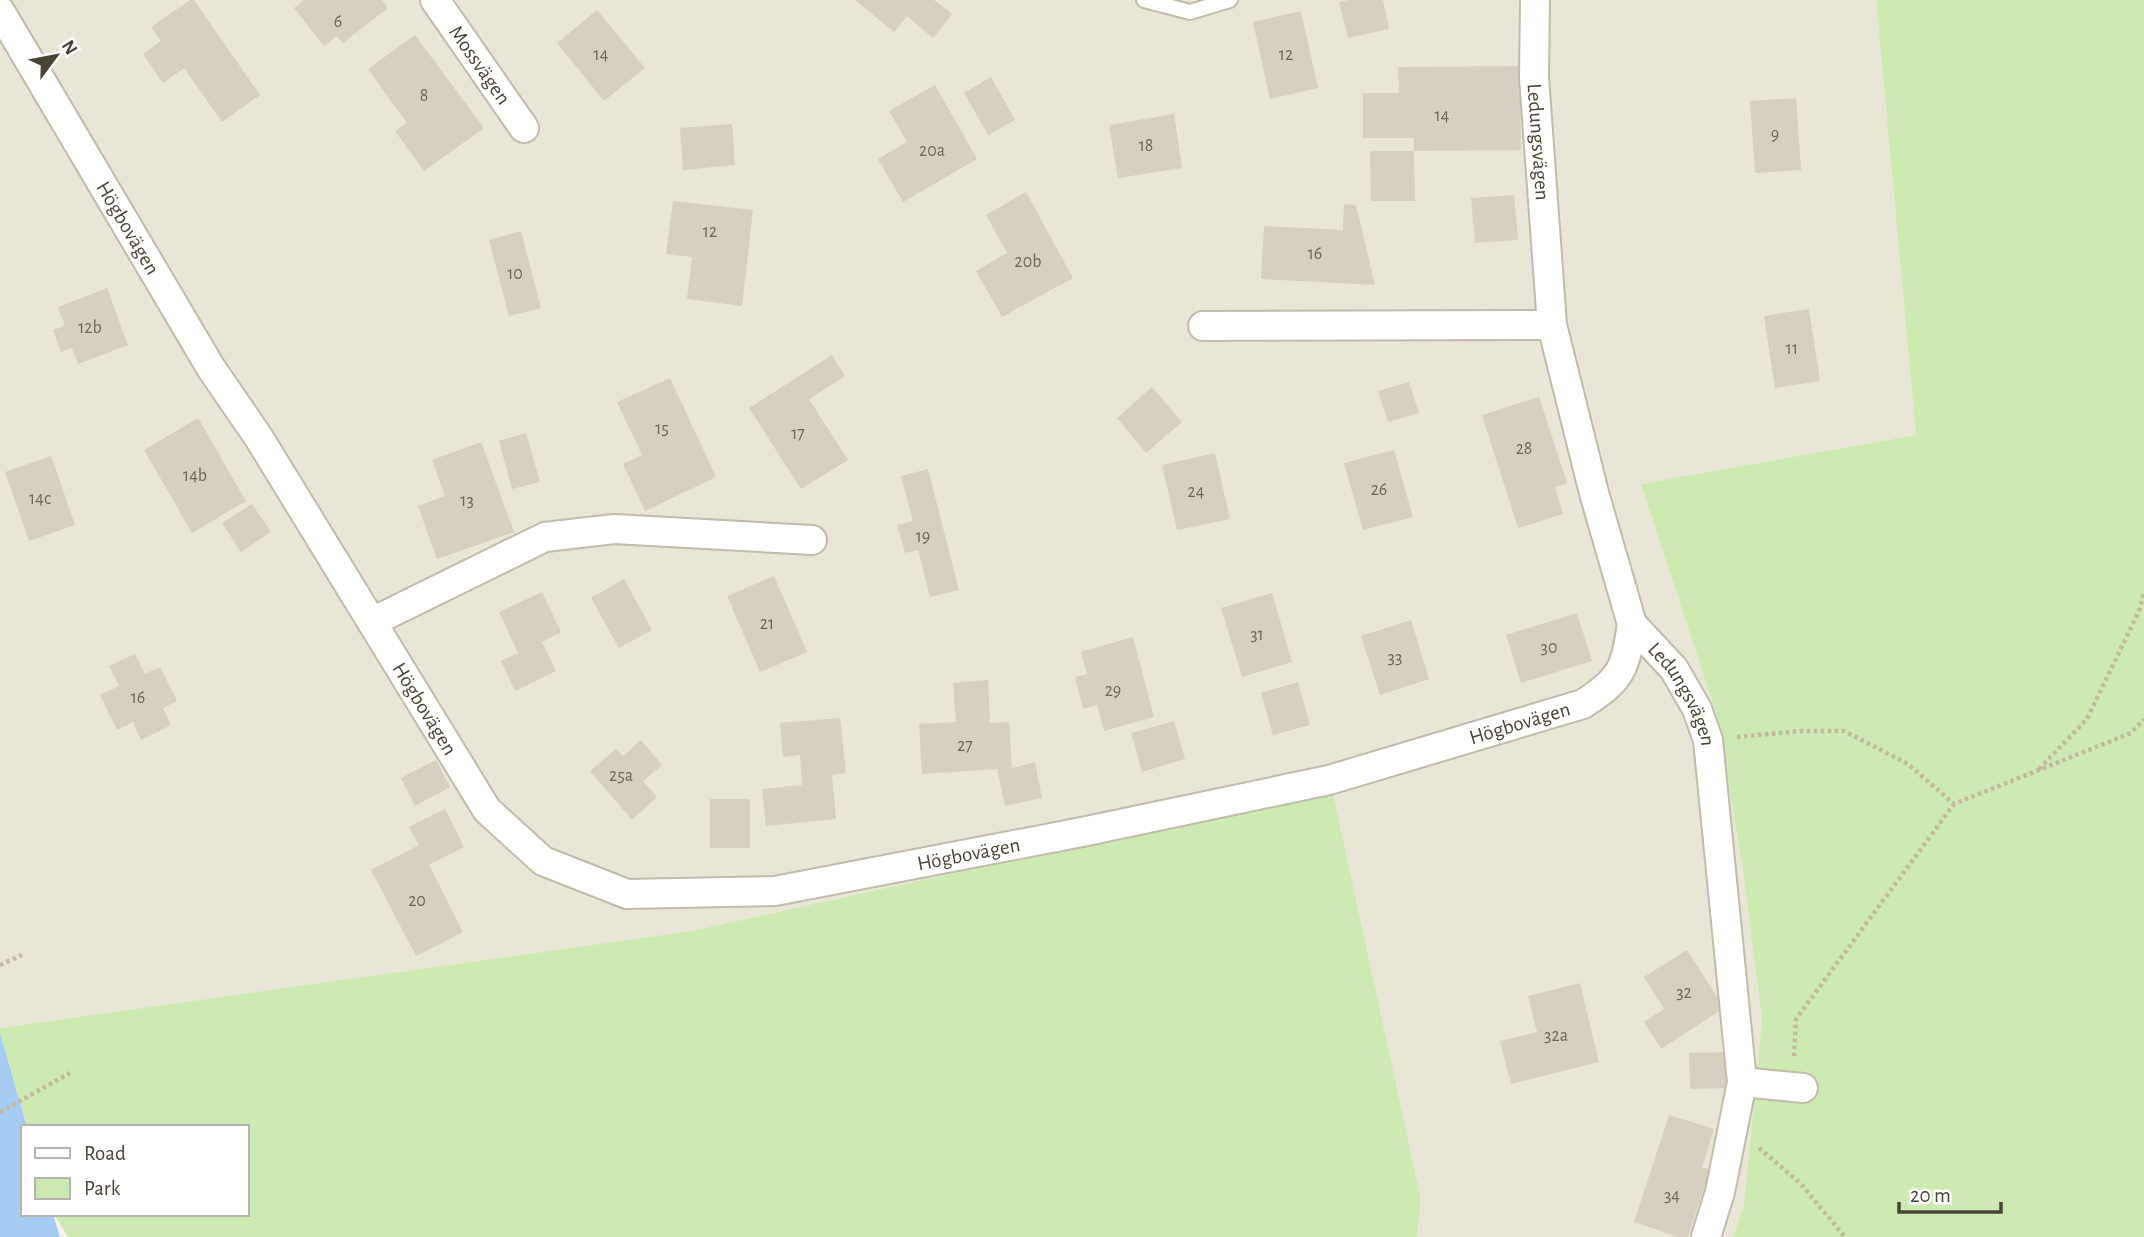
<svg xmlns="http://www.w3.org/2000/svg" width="2144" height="1237" font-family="'Alegreya Sans',sans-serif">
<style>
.residential{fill:#e9e5d7}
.green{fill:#cceab1}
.water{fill:#a5ccf3}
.building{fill:#d7d0be}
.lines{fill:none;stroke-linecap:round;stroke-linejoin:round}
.lane-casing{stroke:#c1bcab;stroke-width:18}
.street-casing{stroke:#c1bcab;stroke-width:32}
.path{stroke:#c4b99c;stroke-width:4.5;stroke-dasharray:3.5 3.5;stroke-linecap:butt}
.lane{stroke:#fff;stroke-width:14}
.street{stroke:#fff;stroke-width:28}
.labels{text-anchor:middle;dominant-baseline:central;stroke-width:7;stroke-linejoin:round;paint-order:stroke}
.number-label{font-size:18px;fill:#6d6759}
.street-label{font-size:21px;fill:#4a4437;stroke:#fff}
</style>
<rect width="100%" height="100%" fill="#f5f3ea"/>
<!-- residential -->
<path class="residential" d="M0 0H1876L1916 435 1641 484 1717 716 1743 870 1762 1019 1744 1205 1733 1237H1417L1421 1200 1331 791 691 931 0 1028Z"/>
<!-- green -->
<path class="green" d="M1876 0H2144V1237H1733L1744 1205 1762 1019 1743 870 1717 716 1641 484 1916 435Z
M1332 790 1421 1200 1417 1237H68L54 1214H247V1127H27L0 1033V1028L691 931Z"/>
<!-- water -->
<path class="water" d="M0 1033 27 1127H23V1214H53L60 1237H0Z"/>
<!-- building -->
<path class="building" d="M190 0H194L260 95 222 122 184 68 163 83 143 54 161 41 151 27Z
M304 0H382L388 8 343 43 337 36 324 46 294 8Z
M855 0H934L952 14 933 38 907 16 894 32Z
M1349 0H1383L1389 29 1348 38 1339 2Z
M597 10 645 68 604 101 557 43Z
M1301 11 1318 88 1270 99 1253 22Z
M415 35 484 128 424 171 395 131 407 123 368 69Z
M1520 66 1521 150 1414 151V138H1363V93H1399L1398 67Z
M991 77 1015 120 988 135 964 93Z
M935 85 977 159 903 202 878 159 907 142 889 111Z
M1796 98 1801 170 1755 173 1750 101Z
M1174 114 1182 168 1118 178 1109 125Z
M732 124 735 165 683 170 680 128Z
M1370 151H1414L1415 201H1371Z
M1026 192 1073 278 1002 317 976 271 1007 253 986 215Z
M1514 195 1518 240 1475 243 1471 198Z
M673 201 753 210 742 306 687 299 692 257 666 254Z
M1344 204 1356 205 1375 285 1261 279 1264 226 1343 230Z
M521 231 541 308 509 316 489 240Z
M107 288 128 345 78 364 72 348 61 352 53 330 65 326 58 307Z
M1809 309 1820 381 1775 388 1764 316Z
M832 355 845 376 809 399 848 460 801 489 749 408Z
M670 378 716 477 645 511 623 464 642 455 617 402Z
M1409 382 1419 413 1388 422 1378 391Z
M1152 387 1182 422 1146 453 1117 418Z
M1539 397 1567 483 1555 487 1563 514 1518 528 1482 415Z
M198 418 246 501 192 533 144 450Z
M526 433 540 482 512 489 499 441Z
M481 442 514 532 437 559 418 506 445 496 432 460Z
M1394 450 1413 517 1363 530 1344 463Z
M1215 453 1230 519 1177 530 1162 465Z
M51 456 75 525 29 541 5 472Z
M928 469 959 590 930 597 918 550 905 553 897 525 913 521 901 476Z
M252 504 271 532 241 552 222 523Z
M774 576 807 652 760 672 727 596Z
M624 579 652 630 619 648 591 598Z
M542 592 561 632 542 642 556 671 515 691 501 661 518 653 499 612Z
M1272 593 1292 662 1242 677 1221 608Z
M1577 613 1592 661 1521 683 1506 635Z
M1411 620 1429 679 1380 695 1361 636Z
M1133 637 1154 717 1104 731 1097 705 1083 709 1075 677 1087 674 1081 652Z
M135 654 145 674 160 667 177 701 163 708 171 725 141 740 133 722 117 730 100 695 119 686 109 666Z
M988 680 990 723 1009 722 1012 768 1035 762 1042 798 1005 806 997 769 922 774 919 724 956 722 953 683Z
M1298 682 1310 725 1273 735 1261 693Z
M840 718 846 773 832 775 836 819 766 826 762 789 802 785 800 755 783 757 780 723Z
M1174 721 1185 759 1142 772 1131 733Z
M641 740 662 765 643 781 657 797 632 820 590 771 616 749 623 756Z
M436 760 450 787 415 806 401 778Z
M710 799H750V848H710Z
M445 809 464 847 429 865 463 932 416 956 371 870 419 845 409 827Z
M1687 950 1724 1008 1661 1049 1644 1022 1664 1009 1644 977Z
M1580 983 1599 1062 1511 1084 1500 1041 1537 1032 1528 996Z
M1727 1052 1728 1088 1690 1089 1689 1053Z
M1669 1115 1714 1129 1702 1167 1710 1170 1688 1237H1678L1634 1222Z"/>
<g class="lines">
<defs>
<path id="lane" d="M1144 0 1190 12 1230 0"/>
<g id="street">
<path id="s1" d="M435 0 524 128"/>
<path id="s2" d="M1535 0 1534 77 1552 325 1594 493 1632 624 1674 669 1697 709 1708 740 1742 1082 1720 1192 1706 1237"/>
<path id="s3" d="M0 11 211 368 259 438 487 810 543 861 627 894 775 891 1082 832 1329 780 1583 704C1622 679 1625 669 1632 624"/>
<path d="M1203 326 1552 325"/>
<path d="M372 622 545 537 614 529 812 540"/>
<path d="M1742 1082 1803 1088"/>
</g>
</defs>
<!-- lane casing -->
<use href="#lane" class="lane-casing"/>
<!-- street casing -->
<use href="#street" class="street-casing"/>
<!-- path -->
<path class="path" d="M1737 737 1801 731H1844L1908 764 1954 804 2131 733 2144 719
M2039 769 2087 719 2139 611 2144 592
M0 965 22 955
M1794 1056 1796 1019 1954 804
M0 1112 70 1073
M1759 1148 1801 1184 1845 1237"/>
<!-- lane -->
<use href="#lane" class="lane"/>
<!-- street -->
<use href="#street" class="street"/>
</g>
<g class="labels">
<!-- number labels -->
<g class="number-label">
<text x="338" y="22">6</text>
<text x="601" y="55">14</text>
<text x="1286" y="55">12</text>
<text x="424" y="96">8</text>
<text x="1442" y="116">14</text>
<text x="1775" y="135">9</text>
<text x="1146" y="146">18</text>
<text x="932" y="151">20a</text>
<text x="710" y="232">12</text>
<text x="1315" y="254">16</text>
<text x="1028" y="262">20b</text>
<text x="515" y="274">10</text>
<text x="90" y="328">12b</text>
<text x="1792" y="349">11</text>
<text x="662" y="429">15</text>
<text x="798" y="434">17</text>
<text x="1524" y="449">28</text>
<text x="195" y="476">14b</text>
<text x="1379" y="490">26</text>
<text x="1196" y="492">24</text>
<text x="40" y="499">14c</text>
<text x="467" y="501">13</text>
<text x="923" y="537">19</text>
<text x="767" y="624">21</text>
<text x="1257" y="635">31</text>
<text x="1549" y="648">30</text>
<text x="1395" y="658">33</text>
<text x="1113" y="691">29</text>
<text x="138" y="698">16</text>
<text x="965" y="746">27</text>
<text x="621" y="776">25a</text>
<text x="417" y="901">20</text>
<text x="1684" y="993">32</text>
<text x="1556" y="1036">32a</text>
<text x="1672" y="1196">34</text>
</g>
<!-- street labels -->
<g class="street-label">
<text stroke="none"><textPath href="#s1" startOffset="79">Mossvägen</textPath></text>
<text stroke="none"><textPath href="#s2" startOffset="142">Ledungsvägen</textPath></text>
<text stroke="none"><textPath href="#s3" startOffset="252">Högbovägen</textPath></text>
<text stroke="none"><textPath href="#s2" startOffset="723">Ledungsvägen</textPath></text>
<text stroke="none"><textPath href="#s3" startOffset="817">Högbovägen</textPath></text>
<text stroke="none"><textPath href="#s3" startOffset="2014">Högbovägen</textPath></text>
<text stroke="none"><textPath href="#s3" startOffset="1447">Högbovägen</textPath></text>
</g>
</g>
<!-- legend -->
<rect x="21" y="1125" width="228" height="91" fill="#ffffff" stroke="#b7b4af" stroke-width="2"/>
<rect x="35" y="1148" width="35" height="10" fill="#ffffff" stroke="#b7b4af" stroke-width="2"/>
<text x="84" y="1160" font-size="21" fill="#4a4437">Road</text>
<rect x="35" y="1178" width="35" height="21" fill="#cceab1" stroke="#b7b4af" stroke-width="2"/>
<text x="84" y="1195" font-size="21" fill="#4a4437">Park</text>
<!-- north arrow -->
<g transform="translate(56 56) rotate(58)" stroke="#ffffff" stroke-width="5" paint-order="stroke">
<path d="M0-5L12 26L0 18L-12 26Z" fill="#4a4437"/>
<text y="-10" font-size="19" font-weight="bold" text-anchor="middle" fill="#4a4437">N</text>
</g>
<!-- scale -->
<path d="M1899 1202v10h102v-10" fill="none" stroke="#4a4437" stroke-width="3.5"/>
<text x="1910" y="1202" font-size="21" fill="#4a4437" stroke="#ffffff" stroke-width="5" paint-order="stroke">20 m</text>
</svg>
